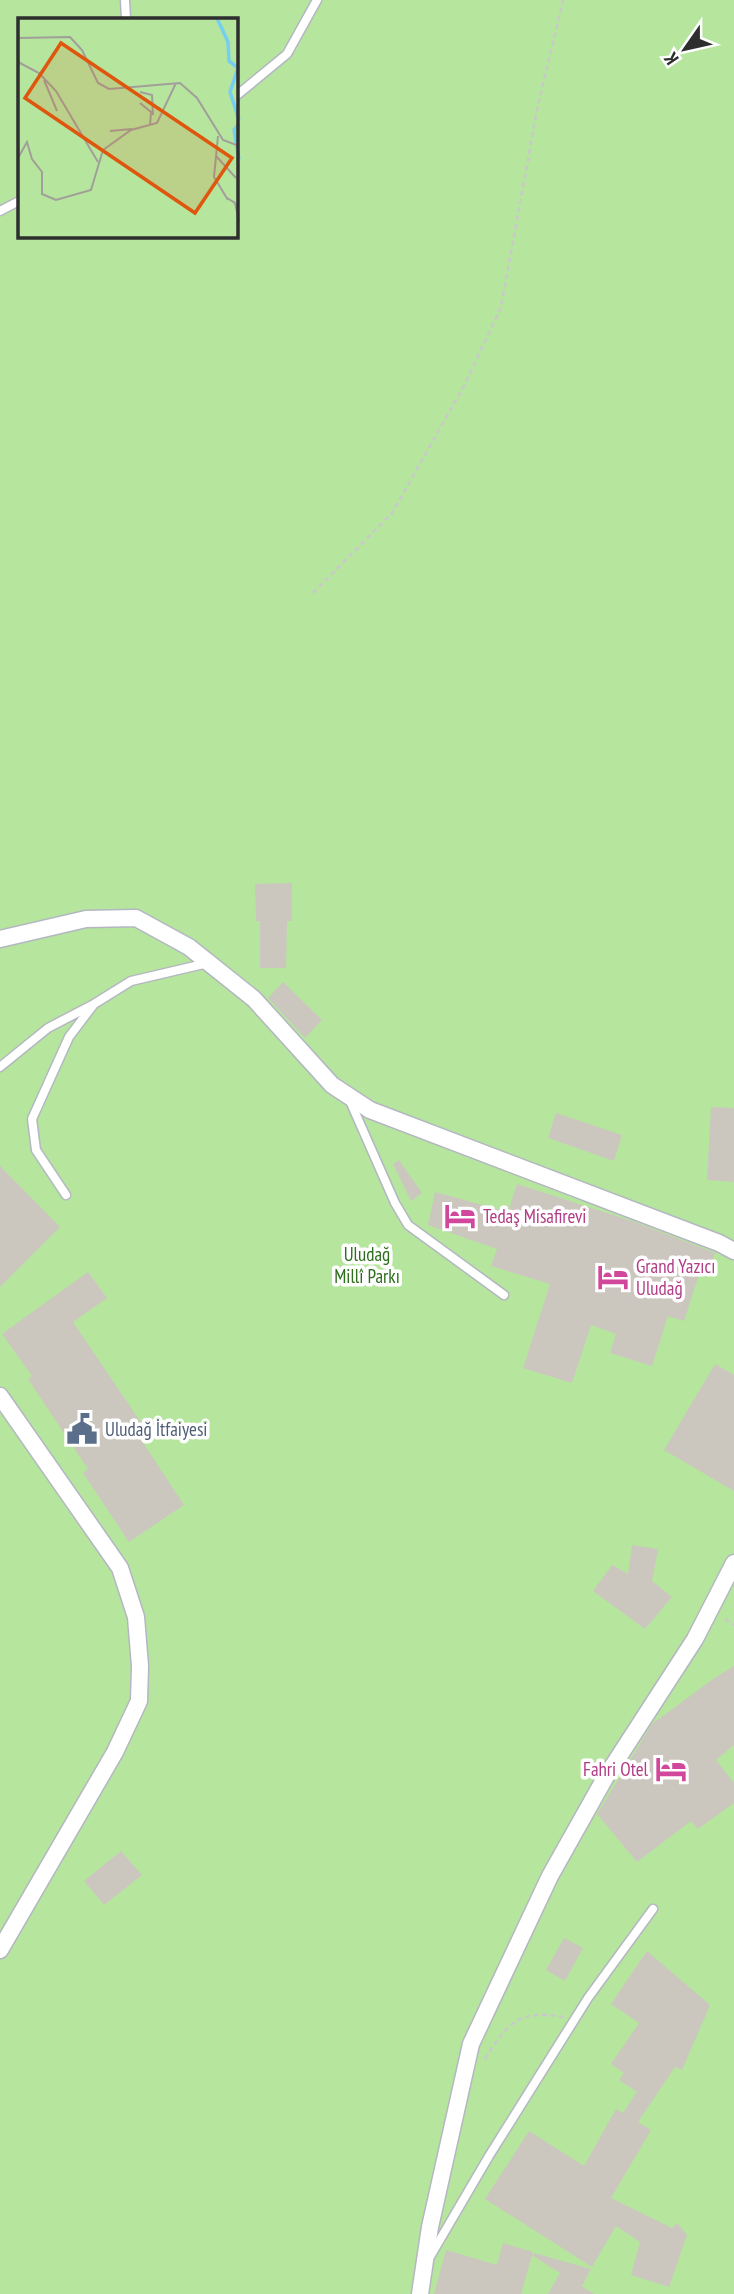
<svg xmlns="http://www.w3.org/2000/svg" width="734" height="2294" font-family="'PT Sans Narrow',sans-serif">
<style>
.green{fill:#b6e59e;fill-rule:evenodd}
.building{fill:#cbc7bf}
.lines{fill:none;stroke-linecap:round;stroke-linejoin:round}
.service-casing{stroke:#b4b7c1;stroke-width:11}
.minor-casing{stroke:#b4b7c1;stroke-width:19}
.path{stroke:#c9c9c9;stroke-width:2.5;stroke-dasharray:5 3.5;stroke-linecap:butt}
.service{stroke:#fff;stroke-width:8}
.minor{stroke:#fff;stroke-width:16}
.labels{text-anchor:middle;dominant-baseline:central;stroke-width:7;stroke-linejoin:round;paint-order:stroke}
.hotel-label{font-size:19px;fill:#b23c85;stroke:#fff;text-anchor:start}
.park-label{font-size:19px;fill:#2c6e1b;stroke:#fff}
.service-label{font-size:19px;fill:#4e5e75;stroke:#fff;text-anchor:start}
.inset-river{fill:none;stroke:#75cff0;stroke-width:3.5}
.inset-road{fill:none;stroke:#a29e99;stroke-width:2}
.view{fill:#df570e;fill-opacity:0.15;stroke:#df570e;stroke-width:3.5}
.inset-edge{fill:none;stroke:#2e2e2e;stroke-width:3.5}
</style>
<rect width="100%" height="100%" fill="#efe9e1"/>
<!-- green -->
<path class="green" d="M0 0H734V2294H0ZM19 19H236V236H19Z"/>
<!-- building -->
<path class="building" d="M292 883V921H287L286 968H260V921H256L255 884Z
M283 982 322 1020 305 1038 268 998Z
M711 1107 734 1108V1182L707 1180Z
M556 1113 622 1135 614 1161 548 1138Z
M399 1160 422 1193 411 1201 393 1164Z
M0 1166 60 1227 0 1287Z
M517 1184 632 1221 715 1253 710 1268 702 1265 684 1321 668 1316 652 1366 610 1353 616 1334 591 1325 572 1383 523 1368 550 1284 491 1266 497 1249 428 1225 435 1192 508 1212Z
M88 1272 107 1298 73 1322 142 1424 134 1429 184 1505 129 1542 83 1473 88 1469 28 1379 32 1376 2 1334Z
M715 1364 734 1375V1491L664 1450Z
M632 1545 658 1549 652 1581 672 1597 645 1629 593 1591 612 1565 628 1574Z
M734 1666V1745L716 1760 734 1783V1803L698 1829 691 1821 637 1862 597 1814 652 1724 716 1677Z
M121 1851 142 1875 104 1905 84 1881Z
M564 1938 583 1948 565 1981 546 1970Z
M647 1951 710 2005 682 2070 675 2067 638 2122 651 2130 611 2198 672 2228 677 2223 687 2235 669 2287 631 2275 640 2242 616 2226 592 2267 485 2199 529 2131 584 2166 616 2109 623 2113 637 2092 619 2080 624 2073 611 2064 639 2023 611 2004Z
M503 2243 533 2252 521 2294H434L446 2250 497 2265Z
M534 2253 591 2269 582 2286 594 2294H548L560 2273 533 2256Z"/>
<g class="lines">
<defs>
<path id="service" d="M125 0 126 19
M236 96 287 54 317 0
M0 211 19 201
M0 1067 48 1028 92 1005
M350 1101 395 1203 408 1225 504 1295
M66 1195 36 1150 32 1119 69 1037 94 1004 131 981 208 963
M431 2255 489 2156 588 1998 653 1909"/>
<path id="minor" d="M0 939 86 919 136 918 189 947 254 999 332 1085 370 1110 719 1243 734 1251
M0 1396 120 1568 136 1617 140 1666 139 1701 115 1752 0 1950
M420 2294 430 2227 471 2044 550 1876 605 1778 695 1639 734 1563"/>
</defs>
<!-- service casing -->
<use href="#service" class="service-casing"/>
<!-- minor casing -->
<use href="#minor" class="minor-casing"/>
<!-- path -->
<path class="path" d="M313 593 392 513 464 386 501 307 538 105 563 0
M725 1619 734 1625
M485 2059C507 2023 519 2009 563 2017"/>
<!-- service -->
<use href="#service" class="service"/>
<!-- minor -->
<use href="#minor" class="minor"/>
</g>
<!-- icons -->
<defs>
<symbol id="hotel-bare" viewBox="-9 -9 18 18"><path d="M-6-4.5h1.5V1H6V5H4.5V3h-9V5H-6ZM-4 0a1.8 1.8 0 1 1 3.6 0ZM.5 0V-2.5h3Q6-2.5 6 0Z" fill="#d1479c" stroke="#fff" stroke-width="2.5" paint-order="stroke"/></symbol>
<symbol id="civic-bare" viewBox="-9 -9 18 18"><path d="M-.6-6.5H3V-4.5H.6V-3L4-1V1h2V6H-6V1h2V-1L-.6-3ZM-1.2 2.5V6h2.4V2.5Z" fill="#5c6f8a" stroke="#fff" stroke-width="2.5" paint-order="stroke"/></symbol>
</defs>
<g fill-rule="evenodd">
<use href="#hotel-bare" x="438" y="1194" width="44" height="44"/>
<use href="#hotel-bare" x="591" y="1255" width="44" height="44"/>
<use href="#civic-bare" x="60" y="1407" width="44" height="44"/>
<use href="#hotel-bare" x="649" y="1747" width="44" height="44"/>
</g>
<g class="labels">
<!-- hotel labels -->
<g class="hotel-label">
<text x="483" y="1216">Tedaş Misafirevi</text>
<text x="636" y="1266">Grand Yazıcı<tspan x="636" dy="22">Uludağ</tspan></text>
<text x="648" y="1769" text-anchor="end">Fahri Otel</text>
</g>
<!-- park labels -->
<g class="park-label">
<text x="367" y="1254">Uludağ<tspan x="367" dy="22">Millî Parkı</tspan></text>
</g>
<!-- service labels -->
<g class="service-label">
<text x="105" y="1429">Uludağ İtfaiyesi</text>
</g>
</g>
<!-- overview -->
<g transform="translate(18 18)">
<rect width="220" height="220" fill="#efe9e1"/>
<path d="M0 0H220V220H0Z" fill="#b6e59e"/>
<path class="inset-river" d="M199 0 210 24 211 43 220 50 212 74 221 102M221 106 216 112 221 141"/>
<path class="inset-road" d="M0 20 52 19 64 32 80 65 91 71 162 65 179 80 205 122 221 128M0 44 21 55 38 73 80 144M26 62 39 93M122 74 134 77 135 97M122 85 133 94 132 107M92 113 114 111M200 118 196 159 210 182M85 132 113 112 139 105 158 65M198 138 218 160M0 140 9 124 14 141 24 154V176L38 182 73 172 85 132M209 180 217 185 221 203"/>
<path class="view" d="M43 25 214 140 177 195 7 80Z"/>
<rect width="220" height="220" class="inset-edge"/>
</g>
<!-- north arrow -->
<g transform="translate(685 49) rotate(236)" stroke="#ffffff" stroke-width="5" paint-order="stroke">
<path d="M0-5L12 26L0 18L-12 26Z" fill="#2e2e2e"/>
<text y="-10" font-size="19" font-weight="bold" text-anchor="middle" fill="#2e2e2e">K</text>
</g>
</svg>
